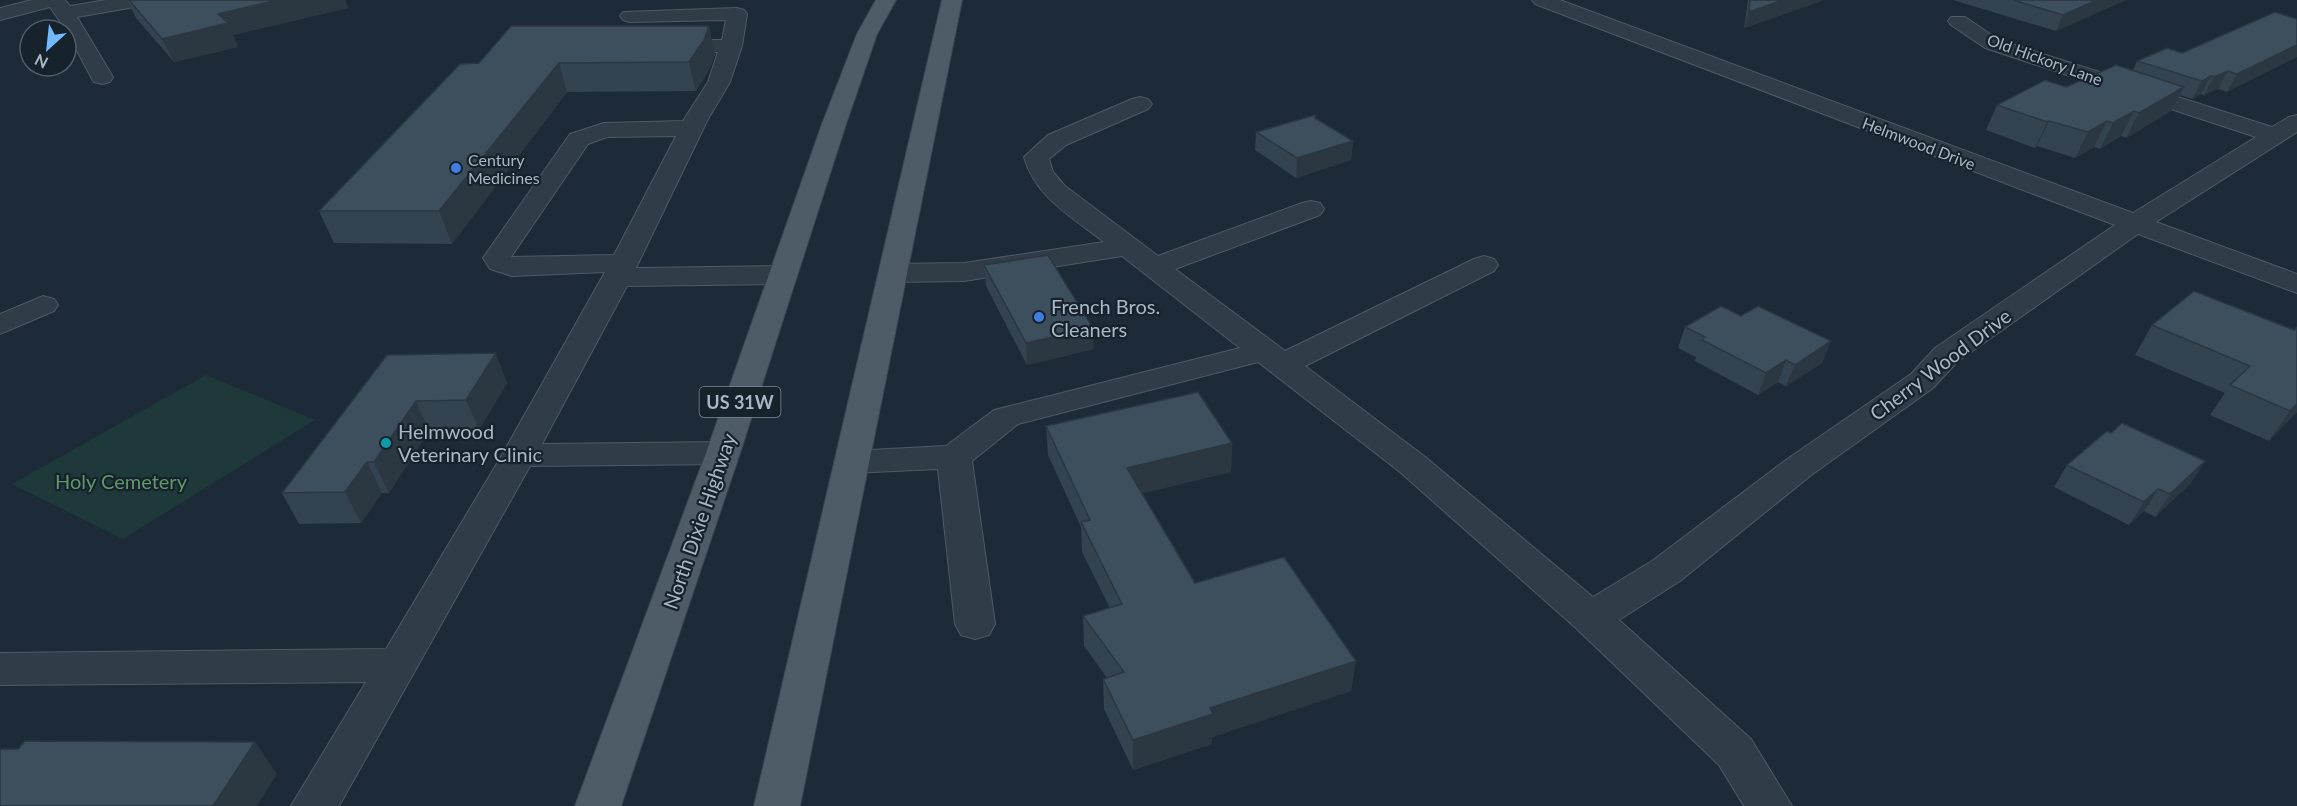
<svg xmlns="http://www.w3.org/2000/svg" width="2297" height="806" font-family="Lato,sans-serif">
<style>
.green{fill:#1f3839}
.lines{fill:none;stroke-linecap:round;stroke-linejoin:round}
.minor-casing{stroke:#4e5a66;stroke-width:2}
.major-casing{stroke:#3a4651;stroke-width:2}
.minor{fill:#303d48;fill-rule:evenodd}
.major{fill:#4e5c68;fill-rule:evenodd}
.wall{fill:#344350}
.shaded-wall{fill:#2b3741}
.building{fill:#3d4e5d;stroke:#2b3741;stroke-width:1.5}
.shop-dot{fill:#3f7fe0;stroke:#16222c;stroke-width:2}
.culture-dot{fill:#0f9aa8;stroke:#16222c;stroke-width:2}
.labels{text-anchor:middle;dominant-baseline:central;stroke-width:4.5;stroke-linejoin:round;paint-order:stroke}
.far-street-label{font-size:16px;fill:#aab7c6;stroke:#16222c}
.far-poi-label{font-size:16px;fill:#aab7c6;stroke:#16222c;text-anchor:start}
.shield{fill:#16222c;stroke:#7e8a98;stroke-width:1.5}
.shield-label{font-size:18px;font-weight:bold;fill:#aab7c6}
.poi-label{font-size:20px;fill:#aab7c6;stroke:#16222c;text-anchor:start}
.street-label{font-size:20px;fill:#aab7c6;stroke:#16222c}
.park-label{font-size:20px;fill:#609867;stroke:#16222c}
</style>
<rect width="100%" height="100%" fill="#1d2b38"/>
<!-- green -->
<path class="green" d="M206 375 315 420 123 539 12 484Z"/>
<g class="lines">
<defs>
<path id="minor" d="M32 0H65L70 6 106 0H150L147 4 140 6 77 17 113 77 110 82 102 84 94 82 91 77 66 30 50 7 0 20V8Z
M1532 0H1560L2133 213 2256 137 1985 48 1951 25 1948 21 1951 17H1965L1999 40 2272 127 2289 117 2297 115V132L2156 222 2297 274V293L2138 234 1957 362 1933 388 1810 476 1680 581 1619 620 1751 739 1792 806H1744L1719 765 1577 629 1400 472 1258 362 1018 424 972 461 995 624 989 635 975 639 961 635 955 624 938 469 851 473 839 470 834 462 839 454 851 451 946 446 994 410 1240 348 1122 256 964 281 893 282 883 279 879 273 883 267 893 264 964 263 1104 242C1073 218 1035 197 1024 157L1048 135 1132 99 1140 97 1148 99 1152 104 1148 109 1066 145 1049 159 1053 172 1065 186 1158 256 1302 203 1311 201 1320 203 1324 209 1320 215 1175 269 1285 351 1474 259 1484 256 1494 259 1498 265 1494 271 1305 366 1424 456 1593 597 1652 561 1786 460 1911 374 1935 348 2115 225 1535 4Z
M737 8 744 10 747 14 742 46 730 82 708 119 636 268 783 266 793 269 797 275 793 281 783 284 627 286 542 444 723 442 735 445 740 453 735 461 723 464 530 466 339 806H291L366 682 0 685V653L386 649 502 455 605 272 512 276 490 269 483 258 570 134 604 123 683 121 708 82 718 52H670L663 50 659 46 663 42 670 40H722L726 20 630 22 623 20 620 16 623 12ZM676 136 614 255 511 257 588 144 607 137Z
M43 296 54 299 58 305 54 311 0 334V314Z"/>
<path id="major" d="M876 0H896L877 34 846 124 740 453 621 806H575L706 453 822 124 857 34Z
M942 0H962L800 806H754Z"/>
</defs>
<!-- minor casing -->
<use href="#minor" class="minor-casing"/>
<!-- major casing -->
<use href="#major" class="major-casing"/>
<!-- minor -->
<use href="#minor" class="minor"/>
<!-- major -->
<use href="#major" class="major"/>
</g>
<!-- wall -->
<path class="wall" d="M127 0H345L348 8 233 35 238 47 174 62 136 18Z
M1748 0H1824L1744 28Z
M1953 0H2126L2056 31Z
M2275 12 2227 92 2218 89 2204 95 2201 94 2192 99 2180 95 2171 111 2126 138 2121 136 2100 149 2094 147 2075 158 2037 146 2035 148 1986 130 1997 105 2133 70 2137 61 2182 53Z
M715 54 710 68 696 91 567 92 452 244 334 243 319 211 460 64Z
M1315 118 1353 141 1351 160 1296 178 1255 150 1256 132Z
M984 265 1094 349 1027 365 986 286Z
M2194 291 2297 412 2269 441 2210 415 2225 393 2135 355 2152 325Z
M1741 316 1831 341 1822 363 1786 386 1778 382 1758 395 1695 361 1696 357 1678 348 1685 327Z
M387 355 507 383 479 430 429 431 389 493H382L361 523 299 524 282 493Z
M1046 426 1232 443 1231 472 1142 493 1195 583 1356 661 1351 691 1212 737V744L1133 770 1104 709 1103 679 1107 678 1084 646 1083 616 1110 608 1082 552 1081 527 1048 455Z
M2205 461 2190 484 2155 517 2144 511 2129 525 2054 487 2067 465Z"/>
<!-- shaded-wall -->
<path class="shaded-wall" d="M277 0H345L348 8 233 35 238 47 174 62 162 39 218 14Z
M1783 0H1824L1744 28 1749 12Z
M2097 0H2126L2056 31 2063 15Z
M709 26 715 54 710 68 696 91 689 62Z
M2297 45V57L2227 92 2237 74Z
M559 63 567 92 452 244 439 211Z
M2228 71 2218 89 2204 95 2214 77Z
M2211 76 2201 94 2192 99 2202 81Z
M2184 87 2171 111 2126 138 2139 113Z
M2134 111 2121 136 2100 149 2113 123Z
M2049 121 2037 146 2035 148 2047 122Z
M2107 121 2094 147 2075 158 2088 132Z
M1353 141 1351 160 1296 178 1297 158Z
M1093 328 1094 349 1027 365 1026 343Z
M1831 341 1822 363 1786 386 1795 365Z
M496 353 507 383 479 430 466 400Z
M1786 360 1778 382 1758 395 1766 373Z
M416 401 429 431 389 493 374 462Z
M2297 404V412L2269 441 2290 411Z
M1232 443 1231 472 1128 497 1127 468Z
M2205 461 2190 484 2155 517 2170 494Z
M367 462 382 493 361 523 345 492Z
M2158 489 2144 511 2129 525 2144 502Z
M1356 661 1351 691 1212 737V744L1133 770V740L1210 708Z
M255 742 277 774 257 806H213Z"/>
<!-- building -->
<path class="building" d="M129 0H277L218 14 228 23 162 39Z
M1750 0H1783L1749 12Z
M2013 0H2097L2063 15Z
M2275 12 2297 19V45L2237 74 2228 71 2214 77 2211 76 2202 81 2137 61 2167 48 2182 53Z
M511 26H709L704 40 689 62 559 63 439 211H319L460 64 479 63Z
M2116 65 2184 87 2139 113 2134 111 2113 123 2107 121 2088 132 2049 121 2047 122 1997 105 2045 80 2066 87Z
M1315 115V118L1353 141 1297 158 1256 132Z
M1048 255 1093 328 1026 343 984 265Z
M2194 291 2294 330 2297 327V404L2290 411 2230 385 2250 366 2152 325Z
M1721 306 1741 316 1758 306 1831 341 1795 365 1786 360 1766 373 1702 340 1705 337 1685 327Z
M496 353 466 400 416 401 374 462H367L345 492 282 493 387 355Z
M1198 392 1232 443 1127 468 1195 583 1284 557 1356 661 1210 708 1213 714 1133 740 1103 679 1124 672 1083 616 1122 604 1081 522 1090 520 1046 426Z
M2122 423 2205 461 2170 494 2158 489 2144 502 2067 465 2107 431 2111 433Z
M25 741 255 742 213 806H0V749H18Z"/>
<!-- markers -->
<g class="shop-dot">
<circle cx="456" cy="168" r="6"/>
<circle cx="1039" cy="317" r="6"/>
</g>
<circle class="culture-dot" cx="386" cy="443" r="6"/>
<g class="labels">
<!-- far-street labels -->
<g class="far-street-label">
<text transform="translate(2045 59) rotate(20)">Old Hickory Lane</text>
<text transform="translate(1919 143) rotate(21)">Helmwood Drive</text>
</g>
<!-- far-poi labels -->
<g class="far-poi-label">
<text x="468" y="159">Century<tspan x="468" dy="18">Medicines</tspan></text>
</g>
<!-- shield labels -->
<rect class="shield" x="699.5" y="387" width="81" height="30" rx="4.5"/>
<g class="shield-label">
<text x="740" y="402">US 31W</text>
</g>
<!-- poi labels -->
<g class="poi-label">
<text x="1051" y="306">French Bros.<tspan x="1051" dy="23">Cleaners</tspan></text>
<text x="398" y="431">Helmwood<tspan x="398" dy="23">Veterinary Clinic</tspan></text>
</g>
<!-- street labels -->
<g class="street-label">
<text transform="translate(1940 364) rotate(-37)">Cherry Wood Drive</text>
<text transform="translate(699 521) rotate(-71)">North Dixie Highway</text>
</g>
<!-- park labels -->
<g class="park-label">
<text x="121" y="481">Holy Cemetery</text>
</g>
</g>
<!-- north arrow -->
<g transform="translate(48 48) rotate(207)"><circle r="28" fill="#16222c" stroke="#515e6a" stroke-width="1.5"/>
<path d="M0-4.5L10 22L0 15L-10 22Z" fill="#75b9ff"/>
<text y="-9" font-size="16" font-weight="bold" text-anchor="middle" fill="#aab7c6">N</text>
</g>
</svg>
